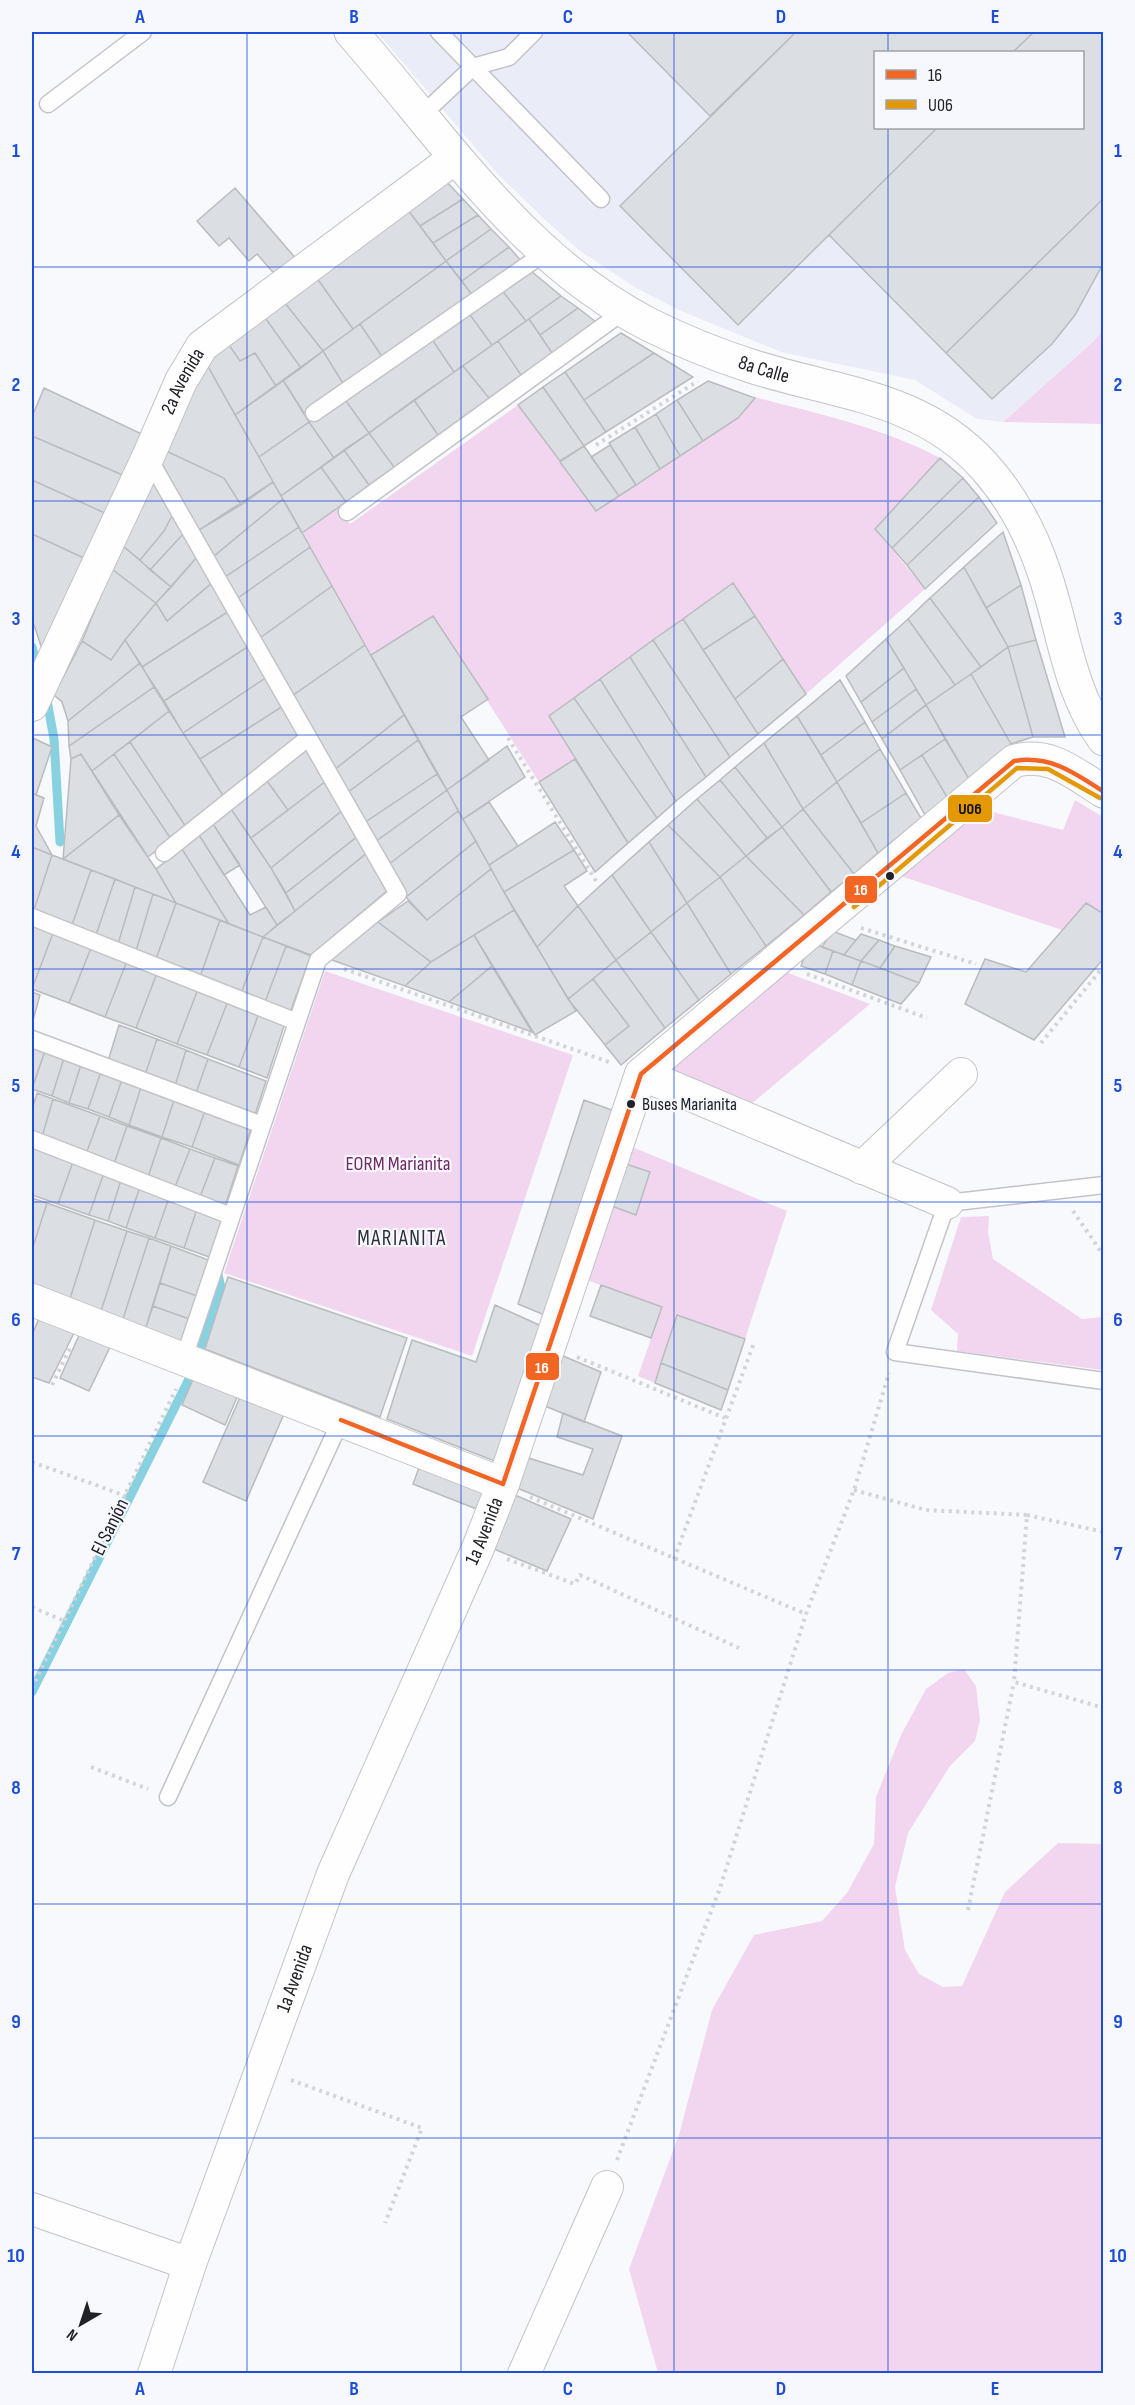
<svg xmlns="http://www.w3.org/2000/svg" width="1135" height="2405" font-family="'Sofia Sans Condensed',sans-serif">
<style>
.built{fill:#eaedf8;fill-rule:evenodd}
.green{fill:#f2d5ee}
.lines{fill:none;stroke-linecap:round;stroke-linejoin:round}
.stream{stroke:#87d1e1;stroke-width:9}
.building{fill:#dbdee2;stroke:#b9bcbf;stroke-width:1.5}
.service-casing{stroke:#c3c4c8;stroke-width:19}
.minor-casing{stroke:#c3c4c8;stroke-width:34}
.secondary-casing{stroke:#c3c4c8;stroke-width:35}
.path{stroke:#d4d4d6;stroke-width:4;stroke-dasharray:3 4.5;stroke-linecap:butt}
.service{stroke:#fefeff;stroke-width:16}
.minor{stroke:#fefeff;stroke-width:32}
.secondary{stroke:#fefeff;stroke-width:33}
.bus-1-casing{stroke:#f7f8fe;stroke-width:9}
.bus-2-casing{stroke:#f7f8fe;stroke-width:9}
.bus-1{stroke:#f26522;stroke-width:4.5}
.bus-2{stroke:#e29904;stroke-width:4.5}
.grid{fill:none;stroke:#1d4ed8;stroke-width:1.5;stroke-opacity:0.55}
.bus-dot{fill:#212227;stroke:#f7f8fe;stroke-width:2}
.labels{text-anchor:middle;dominant-baseline:central;stroke-width:4.5;stroke-linejoin:round;paint-order:stroke}
.bus-label{font-size:18px;fill:#212227;stroke:#f7f8fe;text-anchor:start}
.street-label{font-size:20px;fill:#212227;stroke:#f7f8fe}
.park-label{font-size:20px;fill:#722766;stroke:#f7f8fe}
.neighbourhood-label{font-size:21px;letter-spacing:1.5px;fill:#2d2f3a;stroke:#f7f8fe}
.line-badge{stroke:#f7f8fe;stroke-width:2}
.badge-label{font-size:16px;text-anchor:middle;font-weight:bold;fill:#fff}
.pale-badge-label{font-size:16px;text-anchor:middle;font-weight:bold;fill:#111}
.neatline{fill:none;stroke:#1d4ed8;stroke-width:2}
.grid-label{font-size:20px;text-anchor:middle;font-weight:bold;fill:#1d4ed8}
</style>
<rect width="100%" height="100%" fill="#f8f9fd"/>
<!-- built -->
<path class="built" d="M377 32H1103V330L1094 341 1003 422 977 419 915 380 781 352 681 311 636 288 580 251 542 217 496 172ZM876 52H1082V128H876Z"/>
<!-- green -->
<path class="green" d="M1103 330V424L1003 422 1094 341Z
M754 397C818 414 881 427 940 458L875 529 925 589 806 694 733 583 549 716 575 759 539 782 433 616 371 655 302 533 338 508 350 524 518 405 596 511 738 418Z
M1075 800 1103 817V914L1086 903 1062 930 898 875 977 808 1063 830Z
M775 968 870 1004 743 1111 651 1072Z
M325 971 573 1055 472 1356 224 1273Z
M625 1144 787 1211 745 1339 677 1315 655 1383 638 1376 662 1307 581 1278 606 1204 636 1215 650 1173 620 1162Z
M989 1216 988 1232 993 1259 1082 1319 1103 1317V1370L957 1351 958 1334 931 1310 961 1217Z
M964 1669 976 1686 980 1720 975 1741 950 1766 908 1833 895 1887 905 1950 919 1974 943 1987 962 1986 1005 1892 1058 1843 1103 1844V2373H658L629 2269 679 2135 712 2010 754 1935 822 1921 847 1893 874 1844 876 1797 901 1735 926 1689 948 1673Z"/>
<g class="lines">
<!-- stream -->
<path class="stream" d="M32 647 38 670
M46 695 54 739 60 842
M32 1692 191 1375 221 1287 218 1275"/>
</g>
<!-- building -->
<path class="building" d="M627 32H796L710 116Z
M796 32H1034L1013 52H876V128H937L738 325 620 206Z
M1034 32H1104V198L946 353 829 235 937 128H1082V52H1013Z
M443 178 463 199 420 226 405 206Z
M235 188 298 261 278 278 257 254 249 261 229 238 219 246 197 221Z
M1104 198V262L1075 315 1052 344 992 399 946 353Z
M463 199 478 215 433 243 420 226Z
M405 206 446 261 353 329 314 274Z
M478 215 491 229 446 261 433 243Z
M491 229 509 247 462 281 446 261Z
M509 247 522 262 473 296 462 281Z
M446 261 473 296 383 358 360 324Z
M531 271 561 296 526 321 501 289Z
M314 274 353 329 323 351 281 298Z
M501 289 526 321 492 345 468 312Z
M561 296 578 308 540 335 529 319Z
M281 298 323 351 301 368 261 312Z
M578 308 596 322 552 353 540 335Z
M261 312 301 368 276 386 255 353 240 361 225 339Z
M468 312 492 345 454 372 431 338Z
M529 319 552 353 521 375 498 341Z
M360 324 383 358 344 385 323 351Z
M621 333 654 353 584 400 565 372Z
M431 338 454 372 369 433 344 398Z
M225 339 240 361 255 353 276 386 235 415 205 361Z
M498 341 521 375 489 398 463 366Z
M323 351 344 385 304 413 283 380Z
M654 353 693 377 606 432 584 400Z
M205 361 273 482 241 505 224 478 164 450Z
M463 366 489 398 438 435 414 400Z
M565 372 606 432 584 446 543 387Z
M283 380 309 422 259 457 235 415Z
M708 381 755 398 738 418 703 441 677 400Z
M543 387 584 446 560 461 518 405Z
M44 388 144 435 125 476 32 436V417Z
M344 398 369 433 334 458 309 422Z
M414 400 438 435 394 467 369 433Z
M677 400 703 441 680 456 656 414Z
M656 414 680 456 660 469 635 427Z
M309 422 334 458 281 496 259 457Z
M635 427 660 469 636 485 609 443Z
M369 433 394 467 369 485 344 450Z
M32 436 125 476 107 514 32 480Z
M610 445 636 485 619 496 591 457Z
M584 446 619 496 596 511 560 462Z
M164 450 224 478 241 505 199 530 160 461Z
M344 450 369 485 346 502 321 467Z
M940 458 963 478 892 548 875 529Z
M321 467 346 502 302 533 281 496Z
M152 477 173 514 164 531 140 560 123 546Z
M963 478 979 497 907 565 892 548Z
M32 480 107 514 86 559 32 534Z
M273 482 283 499 214 556 199 530Z
M979 497 997 523 925 589 907 565Z
M283 499 299 527 225 577 214 556Z
M173 514 184 533 150 570 140 560 164 531Z
M299 527 310 547 238 598 225 577Z
M1003 532 1021 585 986 608 964 567Z
M184 533 198 556 171 587 150 570Z
M32 534 86 559 43 652 32 619Z
M123 546 171 587 156 603 112 569Z
M310 547 332 586 260 638 238 598Z
M198 556 213 582 167 621 156 603Z
M964 567 1008 647 981 667 930 598Z
M112 569 156 603 125 640 111 660 82 641Z
M213 582 229 611 142 667 125 640 156 603 167 621Z
M733 583 755 616 703 650 683 619Z
M1021 585 1036 640 1008 647 986 608Z
M332 586 365 645 292 696 260 638Z
M930 598 981 667 955 685 908 619Z
M229 611 249 646 164 701 142 667Z
M433 616 488 699 461 717 489 760 447 790 371 655Z
M755 616 783 659 735 699 703 650Z
M683 619 758 734 730 757 653 640Z
M908 619 955 685 926 705 886 639Z
M886 639 904 668 861 702 846 676Z
M125 640 140 663 68 721 62 702 54 695 82 641 111 660Z
M653 640 730 757 706 777 630 657Z
M1036 640 1065 737H1033L1008 647Z
M365 645 404 715 334 770 292 696Z
M249 646 267 677 183 733 164 701Z
M1008 647 1033 737 1011 744 971 674Z
M630 657 706 777 676 801 600 679Z
M783 659 806 694 758 734 735 699Z
M140 663 154 687 69 746 68 721Z
M904 668 916 689 872 722 861 702Z
M971 674 1011 744 969 779 926 705Z
M267 677 283 706 200 759 183 733Z
M600 679 676 801 657 818 574 698Z
M840 680 865 722 821 755 797 716Z
M154 687 169 711 92 771 81 754 71 759 69 746Z
M916 689 926 705 882 739 872 722Z
M574 698 657 818 628 843 549 716Z
M926 705 945 739 900 770 882 739Z
M283 706 301 737 224 797 200 759Z
M169 711 224 797 186 827 130 742Z
M404 715 418 740 347 793 334 770Z
M797 716 837 782 803 809 764 743Z
M865 722 880 749 837 782 821 755Z
M33 738 52 747 36 795 32 793Z
M945 739 969 779 947 797 922 755Z
M418 740 437 774 364 823 347 793Z
M130 742 186 827 171 839 114 754Z
M764 743 803 809 782 827 735 767Z
M507 746 525 777 463 819 447 790Z
M308 749 326 781 288 810 267 781Z
M880 749 906 793 861 823 837 782Z
M81 754 119 815 63 859 71 759Z
M114 754 171 839 148 857 92 771Z
M922 755 947 797 925 815 900 770Z
M575 759 628 843 595 872 539 782Z
M735 767 782 827 767 838 720 780Z
M437 774 447 790 375 842 364 823Z
M720 780 767 838 746 856 697 799Z
M267 781 288 810 251 838 231 809Z
M326 781 343 810 271 868 251 838Z
M837 782 878 853 854 874 803 809Z
M447 790 458 811 388 865 375 842Z
M32 793 44 798 36 826 52 855 32 847Z
M906 793 921 818 878 853 861 823Z
M697 799 746 856 720 877 668 825Z
M489 802 518 846 489 865 463 819Z
M231 809 271 868 295 911 277 925 213 824Z
M803 809 854 874 831 892 782 827Z
M343 810 358 836 286 893 271 868Z
M458 811 476 841 406 897 388 865Z
M119 815 156 869 176 903 63 859Z
M555 822 574 850 504 892 489 865Z
M213 824 240 865 224 875 199 835Z
M668 825 720 877 687 903 649 842Z
M782 827 831 892 804 915 746 856Z
M199 835 250 915 266 907 277 925 263 937 229 924 182 849Z
M358 836 367 853 295 911 286 893Z
M476 841 491 869 427 920 406 897Z
M649 842 687 903 651 932 612 875Z
M32 847 52 855 34 910 32 909Z
M182 849 229 924 176 903 156 869Z
M574 850 587 871 564 886 578 906 537 947 504 892Z
M367 853 388 890 311 955 263 937Z
M52 855 91 870 72 925 34 910Z
M746 856 804 915 766 946 720 877Z
M491 869 514 910 431 962 378 922 408 901 427 920Z
M91 870 115 879 96 935 72 925Z
M612 875 651 932 616 960 578 906Z
M720 877 766 946 731 974 687 903Z
M115 879 135 887 118 944 96 935Z
M135 887 153 894 136 951 118 944Z
M153 894 176 903 156 959 136 951Z
M176 903 220 920 200 977 156 959Z
M687 903 731 974 699 1000 651 932Z
M1086 903 1104 914V958L1034 1040 965 1004 985 959 1026 972Z
M578 906 616 960 568 999 537 947Z
M514 910 576 1011 535 1035 474 935Z
M220 920 263 937 241 993 200 977Z
M378 922 431 962 405 986 329 959Z
M32 925 53 933 32 989Z
M832 931 856 940 844 955 822 947Z
M651 932 699 1000 665 1028 616 960Z
M53 933 91 948 69 1003 32 989Z
M861 934 879 940 861 961 844 955Z
M474 935 492 966 449 1002 405 986 431 962Z
M263 937 286 946 265 1002 241 993Z
M879 940 895 946 880 968 861 961Z
M810 942 833 951 825 974 801 966Z
M286 946 311 956 290 1012 265 1002Z
M895 946 931 957 919 983 880 968Z
M91 948 127 961 105 1017 69 1003Z
M833 951 861 961 852 985 825 974Z
M616 960 665 1028 621 1065 605 1045 629 1026 593 979Z
M127 961 157 973 136 1028 105 1017Z
M861 961 880 968 919 983 901 1004 852 985Z
M492 966 532 1032 449 1002Z
M157 973 198 989 177 1044 136 1028Z
M593 979 629 1026 605 1045 568 999Z
M198 989 228 1001 207 1055 177 1044Z
M32 992 40 995 32 1024Z
M228 1001 259 1013 239 1067 207 1055Z
M259 1013 285 1023 267 1078 239 1067Z
M119 1025 157 1039 145 1075 108 1061Z
M157 1039 186 1050 175 1086 145 1075Z
M32 1043 46 1048 32 1088Z
M46 1048 65 1055 52 1096 32 1089Z
M186 1050 208 1059 196 1093 175 1086Z
M65 1055 82 1061 69 1103 52 1096Z
M208 1059 266 1081 255 1115 196 1093Z
M82 1061 102 1069 88 1109 69 1103Z
M102 1069 123 1077 109 1117 88 1109Z
M123 1077 142 1084 129 1125 109 1117Z
M142 1084 175 1097 162 1137 129 1125Z
M37 1093 53 1099 42 1137 32 1133V1110Z
M175 1097 206 1108 192 1147 162 1137Z
M53 1099 100 1116 86 1154 42 1137Z
M584 1100 620 1113 552 1318 518 1304Z
M206 1108 252 1125 239 1165 192 1147Z
M100 1116 127 1126 114 1164 86 1154Z
M127 1126 161 1138 148 1177 114 1164Z
M161 1138 190 1149 175 1187 148 1177Z
M32 1142 74 1159 58 1204 32 1195Z
M190 1149 215 1158 200 1197 175 1187Z
M215 1158 238 1166 225 1206 200 1197Z
M74 1159 105 1170 89 1215 58 1204Z
M620 1162 650 1172 636 1215 606 1204Z
M105 1170 122 1177 108 1221 89 1215Z
M122 1177 141 1184 126 1228 108 1221Z
M141 1184 170 1195 155 1238 126 1228Z
M170 1195 198 1206 184 1248 155 1238Z
M32 1198 47 1203 32 1250Z
M47 1203 95 1220 68 1305 32 1292V1250Z
M198 1206 225 1217 212 1258 184 1248Z
M95 1220 127 1231 99 1317 68 1305Z
M127 1231 149 1238 121 1325 99 1317Z
M149 1238 171 1246 144 1333 121 1325Z
M171 1246 211 1261 200 1297 160 1283Z
M228 1277 407 1338 380 1417 205 1349Z
M160 1283 200 1297 192 1320 153 1306Z
M601 1285 662 1307 651 1338 590 1316Z
M495 1305 548 1329 505 1465 387 1419 412 1340 476 1362Z
M153 1306 192 1320 183 1347 144 1333Z
M677 1315 745 1339 728 1390 661 1363Z
M40 1316 76 1329 49 1383 32 1377V1335Z
M81 1331 112 1343 89 1391 60 1378Z
M556 1353 601 1372 584 1422 540 1404Z
M661 1363 728 1390 721 1410 655 1383Z
M195 1375 239 1393 225 1425 182 1405Z
M241 1395 284 1414 246 1501 203 1482Z
M563 1413 622 1436 593 1519 512 1486 522 1456 583 1475 593 1449 557 1437Z
M421 1462 488 1487 479 1510 413 1484Z
M510 1493 571 1519 547 1571 489 1547Z"/>
<g class="lines">
<defs>
<path id="service" d="M439 32 601 199
M48 104 143 32
M422 115 473 67 509 57 534 32
M314 413 546 252
M148 457 398 894 318 960 184 1358
M347 512 624 311
M164 853 308 738
M32 917 297 1022
M32 1039 262 1125
M32 1139 231 1216
M1104 1185 947 1203 895 1352 1104 1381
M168 1797 341 1420"/>
<g id="minor">
<path id="s1" d="M32 705 148 457 181 381 202 346 456 157"/>
<path d="M641 1074 947 1203"/>
<path d="M862 1168 961 1074"/>
<path d="M32 1300 503 1484"/>
<path d="M32 2209 190 2264"/>
<path id="s2" d="M154 2374 190 2264 333 1874 478 1548 503 1484 641 1074 1014 761C1050 751 1075 774 1104 792"/>
<path d="M524 2374 607 2187"/>
</g>
<g id="secondary">
<path id="s3" d="M351 32C443 136 522 260 650 325 682 341 717 355 751 366 834 393 921 396 984 466 1012 497 1032 535 1045 575 1064 631 1068 689 1104 739"/>
</g>
</defs>
<!-- service casing -->
<use href="#service" class="service-casing"/>
<!-- minor casing -->
<use href="#minor" class="minor-casing"/>
<!-- secondary casing -->
<use href="#secondary" class="secondary-casing"/>
<!-- path -->
<path class="path" d="M596 445 698 381
M508 738 596 881
M861 928 976 964
M344 969 612 1063
M807 974 927 1018
M1041 1043 1104 966
M1073 1211 1104 1256
M577 1357 725 1418
M52 1385 70 1348
M32 1462 126 1496
M854 1490 926 1510 1027 1515 1014 1682 1104 1708
M530 1497 806 1614
M1027 1515 1104 1532
M507 1559 575 1584 580 1575 739 1648
M674 1559 754 1343
M32 1607 64 1621
M32 1688 176 1389
M91 1767 148 1789
M968 1910 1014 1682
M291 2080 422 2128 385 2223
M617 2160 720 1888 806 1614 854 1490 889 1373
M1102 2374 1104 2370"/>
<!-- service -->
<use href="#service" class="service"/>
<!-- minor -->
<use href="#minor" class="minor"/>
<!-- secondary -->
<use href="#secondary" class="secondary"/>
<defs>
<path id="bus-1" d="M341 1420 503 1484 641 1074 1014 761C1050 755 1075 773 1104 792"/>
<path id="bus-2" d="M854 907 1017 768 1048 769 1100 798"/>
</defs>
<!-- bus-1 casing -->
<use href="#bus-1" class="bus-1-casing"/>
<!-- bus-2 casing -->
<use href="#bus-2" class="bus-2-casing"/>
<!-- bus-1 -->
<use href="#bus-1" class="bus-1"/>
<!-- bus-2 -->
<use href="#bus-2" class="bus-2"/>
</g>
<!-- grid -->
<path class="grid" d="M247 32V2374M461 32V2374M674 32V2374M888 32V52M888 128V2374M32 267H1104M32 501H1104M32 735H1104M32 969H1104M32 1202H1104M32 1436H1104M32 1670H1104M32 1904H1104M32 2138H1104"/>
<!-- markers -->
<g class="bus-dot">
<circle cx="890" cy="876" r="5"/>
<circle cx="631" cy="1104" r="5"/>
</g>
<g class="labels">
<!-- bus labels -->
<g class="bus-label">
<text x="642" y="1104">Buses Marianita</text>
</g>
<!-- street labels -->
<g class="street-label">
<text stroke="none"><textPath href="#s3" startOffset="544">8a Calle</textPath></text>
<text stroke="none"><textPath href="#s1" startOffset="357">2a Avenida</textPath></text>
<text transform="translate(110 1527) rotate(-64)">El Sanjón</text>
<text stroke="none"><textPath href="#s2" startOffset="906">1a Avenida</textPath></text>
<text stroke="none"><textPath href="#s2" startOffset="420">1a Avenida</textPath></text>
</g>
<!-- park labels -->
<g class="park-label">
<text x="398" y="1164">EORM Marianita</text>
</g>
<!-- neighbourhood labels -->
<g class="neighbourhood-label">
<text x="402" y="1238">MARIANITA</text>
</g>
</g>
<g class="line-badge">
<rect x="947" y="794" width="46" height="29" rx="6" fill="#e29904"/>
<rect x="844" y="875" width="34" height="29" rx="6" fill="#f26522"/>
<rect x="525" y="1352" width="35" height="29" rx="6" fill="#f26522"/>
</g>
<g class="badge-label">
<text x="861" y="895">16</text>
<text x="542" y="1373">16</text>
</g>
<g class="pale-badge-label">
<text x="970" y="814">U06</text>
</g>
<!-- border -->
<rect width="1135" height="2405" fill="none" stroke="#f7f8fe" stroke-width="66"/>
<!-- legend -->
<rect x="874" y="51" width="210" height="78" fill="#f7f8fe" stroke="#a1a2a8" stroke-width="1.5"/>
<rect x="886" y="70" width="30" height="9" fill="#f26522" stroke="#a1a2a8" stroke-width="1.5"/>
<text x="928" y="81" font-size="18" fill="#212227">16</text>
<rect x="886" y="100" width="30" height="9" fill="#e29904" stroke="#a1a2a8" stroke-width="1.5"/>
<text x="928" y="111" font-size="18" fill="#212227">U06</text>
<!-- north arrow -->
<g transform="translate(81 2324) rotate(219)" stroke="#f7f8fe" stroke-width="4.5" paint-order="stroke">
<path d="M0-4.5L10 22L0 15L-10 22Z" fill="#212227"/>
<text y="-9" font-size="16" font-weight="bold" text-anchor="middle" fill="#212227">N</text>
</g>
<rect x="33" y="33" width="1069" height="2339" class="neatline"/>
<g class="grid-label">
<text x="140" y="23">A</text>
<text x="354" y="23">B</text>
<text x="568" y="23">C</text>
<text x="781" y="23">D</text>
<text x="995" y="23">E</text>
<text x="16" y="157">1</text>
<text x="1118" y="157">1</text>
<text x="16" y="391">2</text>
<text x="1118" y="391">2</text>
<text x="16" y="625">3</text>
<text x="1118" y="625">3</text>
<text x="16" y="858">4</text>
<text x="1118" y="858">4</text>
<text x="16" y="1092">5</text>
<text x="1118" y="1092">5</text>
<text x="16" y="1326">6</text>
<text x="1118" y="1326">6</text>
<text x="16" y="1560">7</text>
<text x="1118" y="1560">7</text>
<text x="16" y="1794">8</text>
<text x="1118" y="1794">8</text>
<text x="16" y="2028">9</text>
<text x="1118" y="2028">9</text>
<text x="16" y="2262">10</text>
<text x="1118" y="2262">10</text>
<text x="140" y="2395">A</text>
<text x="354" y="2395">B</text>
<text x="568" y="2395">C</text>
<text x="781" y="2395">D</text>
<text x="995" y="2395">E</text>
</g>
</svg>
